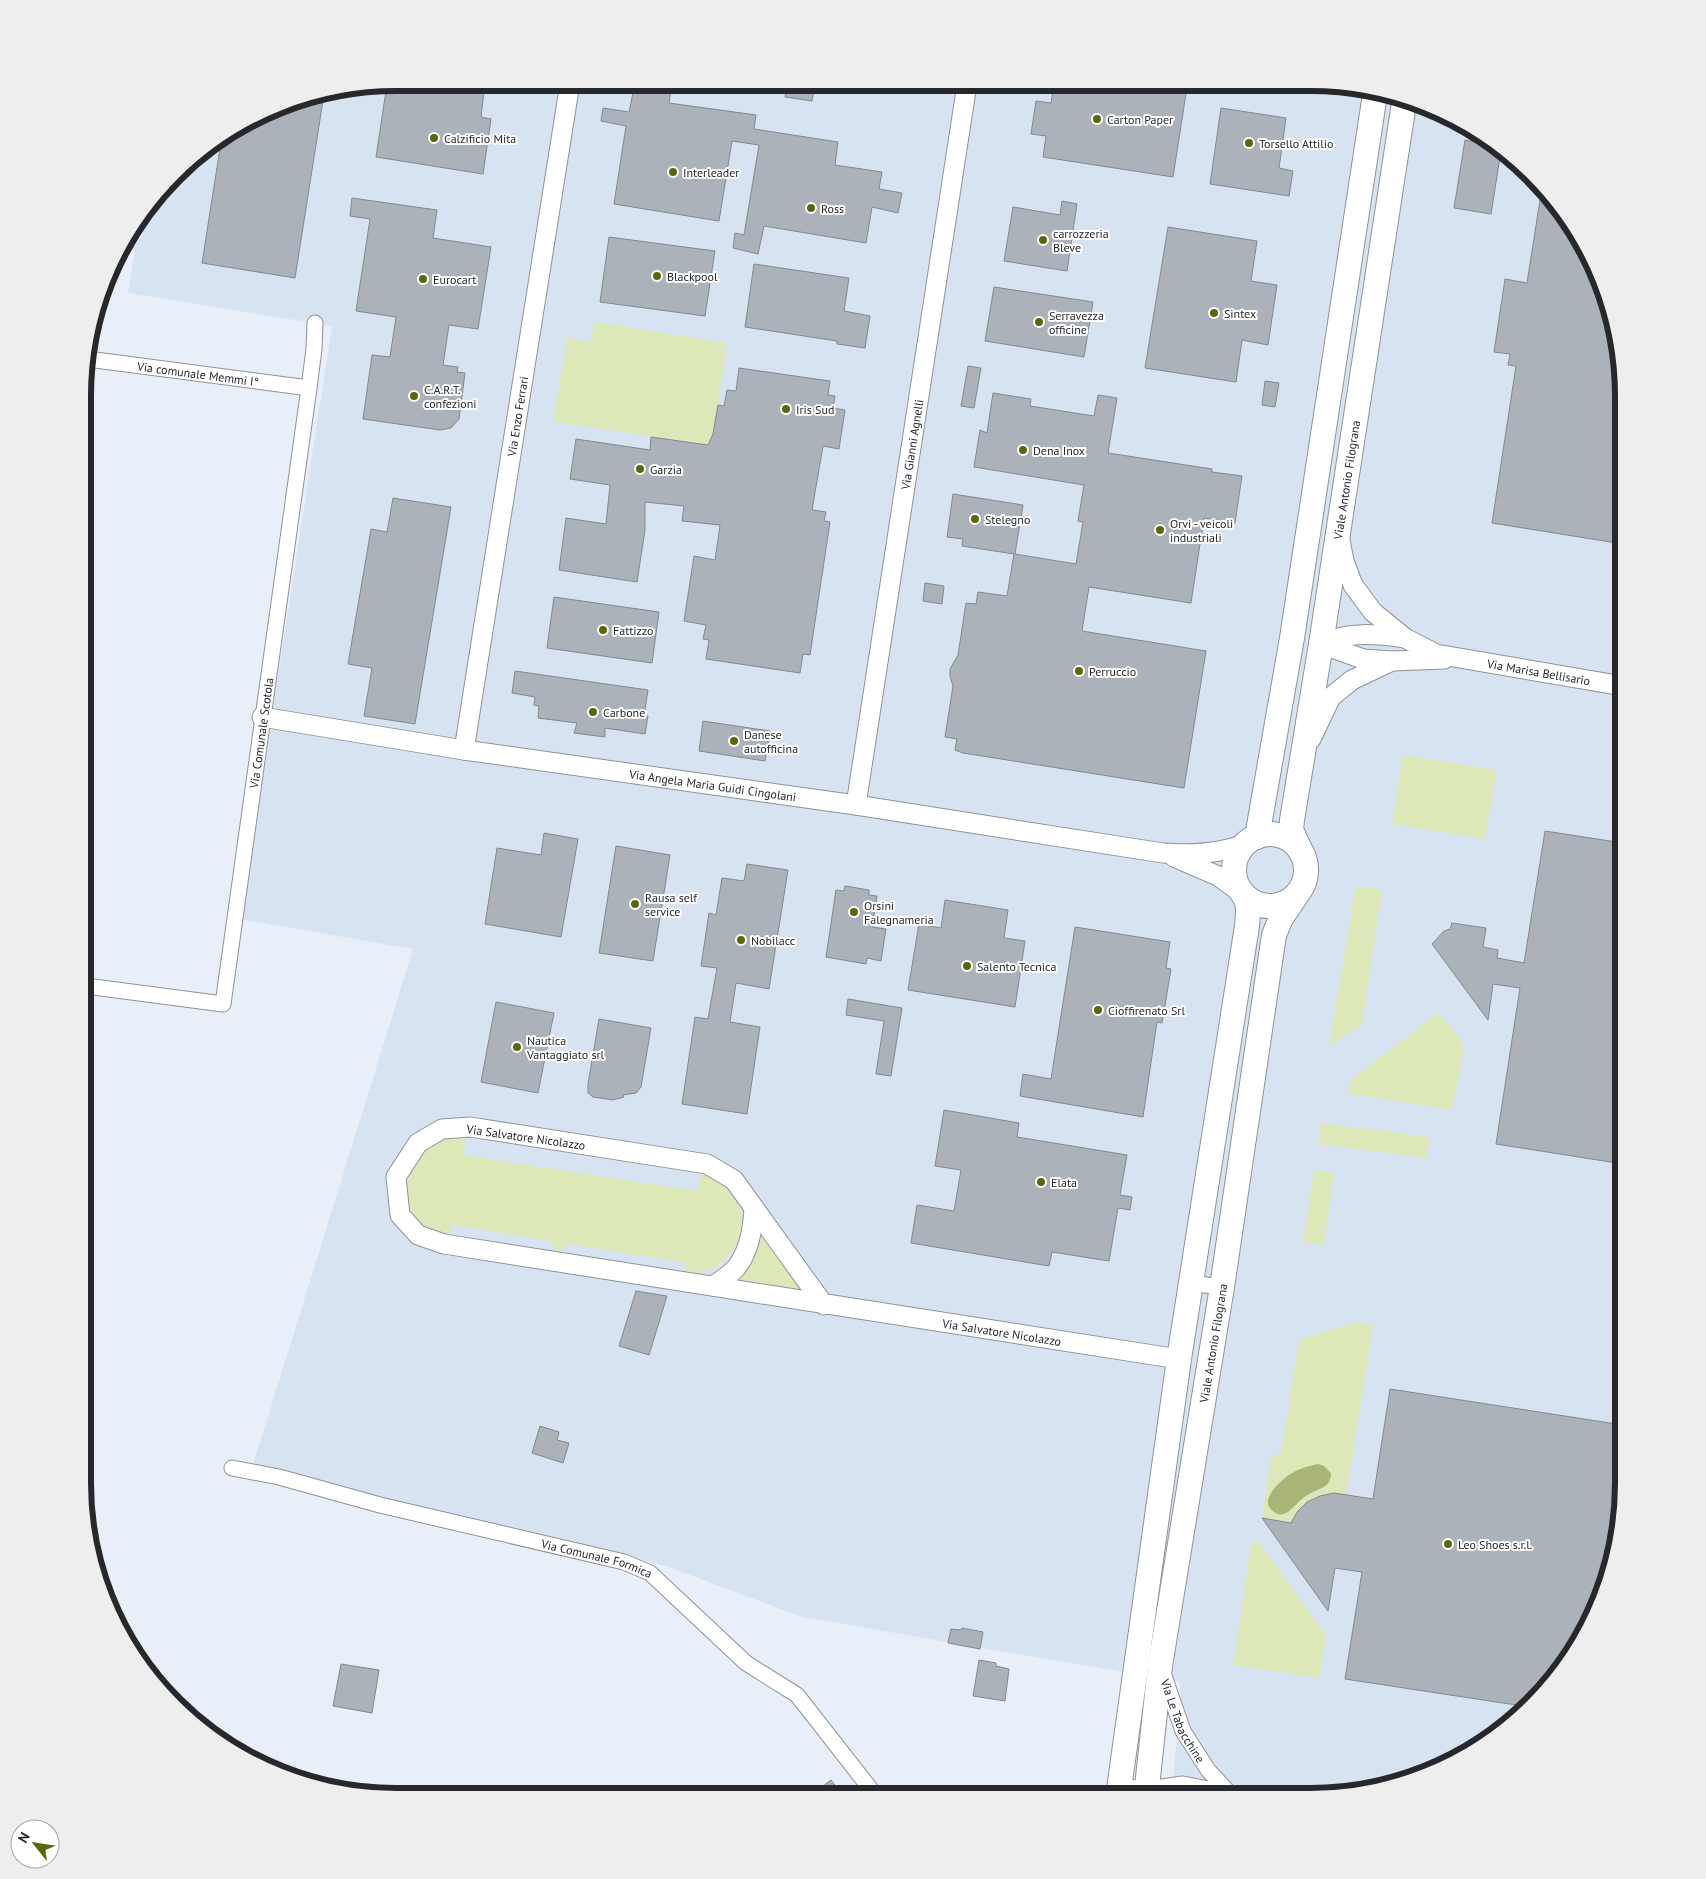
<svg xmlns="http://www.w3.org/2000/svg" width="1706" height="1879" font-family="'PT Sans',sans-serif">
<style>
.built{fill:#d8e3f2}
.green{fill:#dde8b8;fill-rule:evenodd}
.water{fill:#a9b575}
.building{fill:#acb2ba;stroke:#828890}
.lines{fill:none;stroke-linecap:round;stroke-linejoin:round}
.minor-casing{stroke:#8d939a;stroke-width:17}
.tertiary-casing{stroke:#8d939a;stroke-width:21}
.primary-casing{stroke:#8d939a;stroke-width:26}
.minor{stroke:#fff;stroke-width:15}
.tertiary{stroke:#fff;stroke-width:19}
.primary{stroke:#fff;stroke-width:24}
.poi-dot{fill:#5b670b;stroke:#fff;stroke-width:2}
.labels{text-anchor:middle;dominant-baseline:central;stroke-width:4;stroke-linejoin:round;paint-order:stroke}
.poi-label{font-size:12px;fill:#26282b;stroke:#fff;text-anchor:start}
.street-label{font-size:12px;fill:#26282b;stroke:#fff}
.rim{fill:none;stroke:#26282b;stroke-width:6}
</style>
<rect width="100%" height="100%" fill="#e9eff8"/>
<!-- built -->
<path class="built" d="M396 83 1351 85 1467 125 1531 174 1571 222 1623 376V1503L1582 1640 1532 1704 1484 1744 1411 1780 1330 1796H1172L1181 1682 802 1617 666 1566 252 1468 413 949 239 919 272 688 278 676 332 326 128 293 140 220 189 160 295 99Z"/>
<!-- green -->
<path class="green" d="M594 322 727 343 712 445 553 422 567 338 591 342Z
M1403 755 1497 770 1485 839 1392 824Z
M1356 886 1382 890 1362 1025 1329 1046Z
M1438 1013 1461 1039 1463 1055 1452 1110 1350 1094V1081Z
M1321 1123 1430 1137 1427 1158 1318 1144Z
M455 1136 466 1138 462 1155 697 1191 701 1174C709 1176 719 1179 725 1185 761 1219 734 1276 685 1274L687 1263 568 1244 558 1252 550 1241 453 1225 450 1237C443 1234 431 1233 425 1228 397 1206 404 1166 430 1146 437 1140 446 1138 455 1136Z
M1314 1170 1334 1173 1324 1245 1303 1242Z
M760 1231 802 1290 736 1279 753 1260Z
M1357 1322 1373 1325 1346 1495 1334 1493 1333 1495C1313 1494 1301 1505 1292 1523L1262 1518 1271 1456 1281 1453 1299 1340ZM1318 1464 1323 1489 1303 1497 1292 1508 1289 1475Z
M1259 1542 1326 1636 1319 1678 1233 1665 1251 1543Z"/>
<!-- water -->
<path class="water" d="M1318 1464 1324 1466 1331 1473C1331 1487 1321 1488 1311 1493 1300 1498 1292 1511 1284 1514 1280 1515 1276 1514 1273 1511 1258 1501 1280 1481 1289 1475 1297 1469 1309 1466 1318 1464Z"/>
<!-- building -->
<path class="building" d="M396 82 485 83 481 117 491 119 483 174 376 157 387 84Z
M635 83H672L669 103 756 115 754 129 838 142 835 165 882 172 879 189 902 193 898 213 872 207 866 243 764 226 758 254 733 248 735 233 744 235 759 145 732 141 719 221 614 204 626 126 601 121 603 108 629 112Z
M787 84H815L812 101 785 97Z
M1054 84 1166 85 1187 87 1173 177 1043 157 1046 136 1031 134 1036 101 1051 103Z
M324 94 295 278 202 263 221 142 295 99Z
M1221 108 1286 118 1279 168 1293 171 1289 196 1210 184Z
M1465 140 1493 145 1501 151 1491 214 1454 208Z
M1542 187 1571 222 1607 295 1623 376V544L1492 523 1516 366 1508 365 1510 354 1494 352 1505 279 1527 283Z
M352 198 437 210 433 238 491 247 478 329 449 325 443 365 458 367 457 372 465 373 459 419 451 428 440 430 363 419 372 355 390 357 396 317 356 311 370 219 350 216Z
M1062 201 1077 204 1067 271 1004 261 1013 207 1060 215Z
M1168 227 1257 241 1251 281 1277 285 1268 345 1242 340 1236 382 1145 368Z
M609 237 715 251 705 316 600 302Z
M754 264 849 278 844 311 870 316 865 348 837 344V341L745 327Z
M994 287 1093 302 1084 357 985 341Z
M968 366 981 368 974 408 961 406Z
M739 368 830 381 828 395 835 396 833 408 845 410 839 449 823 446 812 510 826 512 824 521 830 522 810 655 803 654 800 673 706 659 709 640 703 639 706 625 684 621 694 556 715 560 720 525 682 521 684 506 645 502V530L637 582 559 570 566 518 606 524 610 485 570 479 576 439 650 450 651 437 708 445 713 434 718 405 724 406 727 390 736 391Z
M1265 381 1279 383 1275 407 1262 405Z
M993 393 1031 399 1030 406 1094 416 1098 395 1117 398 1108 453 1212 469V472L1242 476 1235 523 1204 518 1191 603 1089 587 1082 631 1206 651 1184 788 963 753 955 750 957 739 945 737 953 686 950 676V669L958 655 966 603 976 604 978 592 1007 596 1014 554 962 546 963 539 947 537 953 494 1023 505 1015 554 1076 564 1083 522 1078 521 1084 485 974 467 980 430 987 433Z
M393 498 451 507 415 724 364 716 372 668 348 664 371 529 387 532Z
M925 583 944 586 942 604 923 601Z
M554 597 659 612 652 663 547 648Z
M515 671 648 690 644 716H648L645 734 605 728V737L574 733 577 723 538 718 539 706 534 705 535 697 512 693Z
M703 721 770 731 765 761 699 751Z
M1545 831 1623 843V1164L1496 1144 1520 988 1493 984 1488 1020 1432 944 1444 931 1450 929 1452 923 1486 928 1483 947 1498 950 1497 958 1524 963Z
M544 833 578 839 561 937 485 924 497 848 541 855Z
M616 846 670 855 653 961 599 953Z
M747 864 788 870 769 989 736 983 730 1022 760 1027 747 1114 682 1104 695 1017 708 1019 717 968 701 966 709 913 716 915 722 878 744 881Z
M845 886 869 890V895L877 896 872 927 886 929 881 961 867 958 866 964 826 957 836 890 844 891Z
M945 900 1008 910 1004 938 1025 941 1015 1007 908 990 919 924 941 928Z
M1075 927 1170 942 1166 968 1171 969 1162 1023 1157 1022 1143 1117 1020 1096 1023 1074 1051 1079Z
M848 999 902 1008 891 1076 876 1074 884 1021 846 1015Z
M496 1002 554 1013 538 1093 481 1082Z
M599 1019 651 1028 641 1087 636 1093 623 1095 624 1097 613 1100 593 1097 588 1093V1084Z
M944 1110 1019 1123 1017 1137 1127 1155 1120 1195 1132 1197 1130 1210 1118 1208 1109 1261 1052 1252 1049 1266 911 1243 917 1205 954 1211 961 1170 935 1166Z
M636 1291 667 1296 649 1355 619 1346Z
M1390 1389 1623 1425V1503L1613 1564 1582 1640 1529 1707 1345 1679 1362 1572 1335 1568 1328 1611 1262 1518 1291 1523 1297 1512 1307 1502 1320 1496 1334 1493 1373 1499Z
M540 1426 559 1432 557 1440 569 1443 563 1463 532 1453Z
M962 1628 983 1632 980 1649 948 1643 951 1629 961 1630Z
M979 1660 996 1663V1666L1009 1669 1005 1701 973 1696Z
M341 1664 379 1670 372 1713 333 1706Z
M831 1780 843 1796H810Z"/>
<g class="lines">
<defs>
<g id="minor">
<path id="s1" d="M88 359 309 388"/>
<path id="s2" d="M86 986 223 1004 309 388 314 349 315 323"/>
<path d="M1190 1283 1222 1287"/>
<path id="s3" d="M232 1468 279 1477 380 1505 624 1562 650 1573 746 1663 797 1695 876 1796"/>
<path id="s4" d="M1163 1673 1183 1731 1208 1770 1232 1796"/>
<path d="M1120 1786 1147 1789 1183 1784 1208 1789 1230 1796"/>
</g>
<g id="tertiary">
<path id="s5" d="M1340 540 1344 561 1353 585 1373 612 1405 638 1436 654 1623 686"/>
<path d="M1321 644 1363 659 1392 661 1444 659"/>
<path d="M1321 644C1348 631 1376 634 1405 638"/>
<path id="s6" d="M262 717 464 750 856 805 1163 853C1191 855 1221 854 1247 843"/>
<path d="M1311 739 1331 697 1352 680 1392 661"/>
<path id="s7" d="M464 750 570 83"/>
<path id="s8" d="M856 805 967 84"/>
<path d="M1174 857 1218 876 1243 894"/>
<path d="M713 1286C720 1281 730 1275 736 1268 749 1252 753 1228 754 1208"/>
<path id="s9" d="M824 1305 734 1180 707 1164 470 1127 442 1129 418 1143 396 1177 400 1215 418 1235 444 1244C689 1282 934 1322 1179 1359"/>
</g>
<g id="primary">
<circle cx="1270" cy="870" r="36"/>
<path d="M1257 837 1292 638 1375 94"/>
<path id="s10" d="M1302 854 1291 830 1292 820 1321 644 1404 103"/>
<path d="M1118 1796 1179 1359 1247 926C1248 914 1250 904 1243 894"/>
<path id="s11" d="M1146 1796 1160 1666 1222 1287 1274 935 1281 918 1296 896"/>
</g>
</defs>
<!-- minor casing -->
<use href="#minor" class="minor-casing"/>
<!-- tertiary casing -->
<use href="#tertiary" class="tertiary-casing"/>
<!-- primary casing -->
<use href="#primary" class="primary-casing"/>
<!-- minor -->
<use href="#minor" class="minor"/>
<!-- tertiary -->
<use href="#tertiary" class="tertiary"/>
<!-- primary -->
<use href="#primary" class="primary"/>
</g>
<!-- markers -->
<g class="poi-dot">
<circle cx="1097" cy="119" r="5"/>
<circle cx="434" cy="138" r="5"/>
<circle cx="1249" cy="143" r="5"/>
<circle cx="673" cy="172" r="5"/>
<circle cx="811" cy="208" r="5"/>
<circle cx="1043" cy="240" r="5"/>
<circle cx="657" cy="276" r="5"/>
<circle cx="423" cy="279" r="5"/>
<circle cx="1214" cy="313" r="5"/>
<circle cx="1039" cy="322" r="5"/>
<circle cx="414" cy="396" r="5"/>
<circle cx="786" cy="409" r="5"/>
<circle cx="1023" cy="450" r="5"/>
<circle cx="640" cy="469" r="5"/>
<circle cx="975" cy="519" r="5"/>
<circle cx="1160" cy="530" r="5"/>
<circle cx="603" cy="630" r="5"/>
<circle cx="1079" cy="671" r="5"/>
<circle cx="593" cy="712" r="5"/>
<circle cx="734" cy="741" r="5"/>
<circle cx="635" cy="904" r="5"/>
<circle cx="854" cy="912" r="5"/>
<circle cx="741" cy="940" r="5"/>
<circle cx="967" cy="966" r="5"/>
<circle cx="1098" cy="1010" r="5"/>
<circle cx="517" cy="1047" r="5"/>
<circle cx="1041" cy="1182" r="5"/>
<circle cx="1448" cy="1544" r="5"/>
</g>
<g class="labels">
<!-- poi labels -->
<g class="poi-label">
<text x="1107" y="119">Carton Paper</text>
<text x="444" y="138">Calzificio Mita</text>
<text x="1259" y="143">Torsello Attilio</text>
<text x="683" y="172">Interleader</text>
<text x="821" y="208">Ross</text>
<text x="1053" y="233">carrozzeria<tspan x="1053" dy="14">Bleve</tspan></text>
<text x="667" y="276">Blackpool</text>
<text x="433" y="279">Eurocart</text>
<text x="1224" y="313">Sintex</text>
<text x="1049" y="315">Serravezza<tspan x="1049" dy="14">officine</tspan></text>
<text x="424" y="389">C.A.R.T.<tspan x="424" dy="14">confezioni</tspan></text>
<text x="796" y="409">Iris Sud</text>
<text x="1033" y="450">Dena Inox</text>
<text x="650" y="469">Garzia</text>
<text x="985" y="519">Stelegno</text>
<text x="1170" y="523">Orvi - veicoli<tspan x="1170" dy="14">industriali</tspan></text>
<text x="613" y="630">Fattizzo</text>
<text x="1089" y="671">Perruccio</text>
<text x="603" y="712">Carbone</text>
<text x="744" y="734">Danese<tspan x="744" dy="14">autofficina</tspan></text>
<text x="645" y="897">Rausa self<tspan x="645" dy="14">service</tspan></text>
<text x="864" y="905">Orsini<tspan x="864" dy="14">Falegnameria</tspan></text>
<text x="751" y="940">Nobilacc</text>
<text x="977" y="966">Salento Tecnica</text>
<text x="1108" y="1010">Cioffirenato Srl</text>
<text x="527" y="1040">Nautica<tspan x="527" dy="14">Vantaggiato srl</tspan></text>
<text x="1051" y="1182">Elata</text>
<text x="1458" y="1544">Leo Shoes s.r.l.</text>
</g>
<!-- street labels -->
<g class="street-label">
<text stroke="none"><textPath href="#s1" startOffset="111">Via comunale Memmi I°</textPath></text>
<text stroke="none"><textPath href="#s7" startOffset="338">Via Enzo Ferrari</textPath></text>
<text stroke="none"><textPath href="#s8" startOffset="365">Via Gianni Agnelli</textPath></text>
<text stroke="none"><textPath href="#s10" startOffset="381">Viale Antonio Filograna</textPath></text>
<text stroke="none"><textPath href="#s5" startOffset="261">Via Marisa Bellisario</textPath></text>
<text stroke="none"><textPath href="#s2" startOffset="412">Via Comunale Scotola</textPath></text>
<text stroke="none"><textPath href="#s6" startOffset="456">Via Angela Maria Guidi Cingolani</textPath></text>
<text transform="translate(526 1137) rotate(8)">Via Salvatore Nicolazzo</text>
<text stroke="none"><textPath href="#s9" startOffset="1179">Via Salvatore Nicolazzo</textPath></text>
<text stroke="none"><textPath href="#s11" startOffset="458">Viale Antonio Filograna</textPath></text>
<text stroke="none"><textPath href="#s3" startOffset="376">Via Comunale Formica</textPath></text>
<text stroke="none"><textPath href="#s4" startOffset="52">Via Le Tabacchine</textPath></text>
</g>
</g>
<!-- crop -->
<path d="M0 0H1706V1879H0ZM396 91H1310A305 305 0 0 1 1615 396V1483A305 305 0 0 1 1310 1788H396A305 305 0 0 1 91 1483V396A305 305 0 0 1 396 91Z" fill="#eee" fill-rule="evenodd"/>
<path class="rim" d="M396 91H1310A305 305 0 0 1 1615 396V1483A305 305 0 0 1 1310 1788H396A305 305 0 0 1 91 1483V396A305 305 0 0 1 396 91Z"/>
<!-- north arrow -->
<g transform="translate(35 1844) rotate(300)"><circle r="24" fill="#ffffff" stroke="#a8a9aa"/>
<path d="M0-4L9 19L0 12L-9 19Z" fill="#5b670b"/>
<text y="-8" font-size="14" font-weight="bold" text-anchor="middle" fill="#26282b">N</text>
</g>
</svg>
